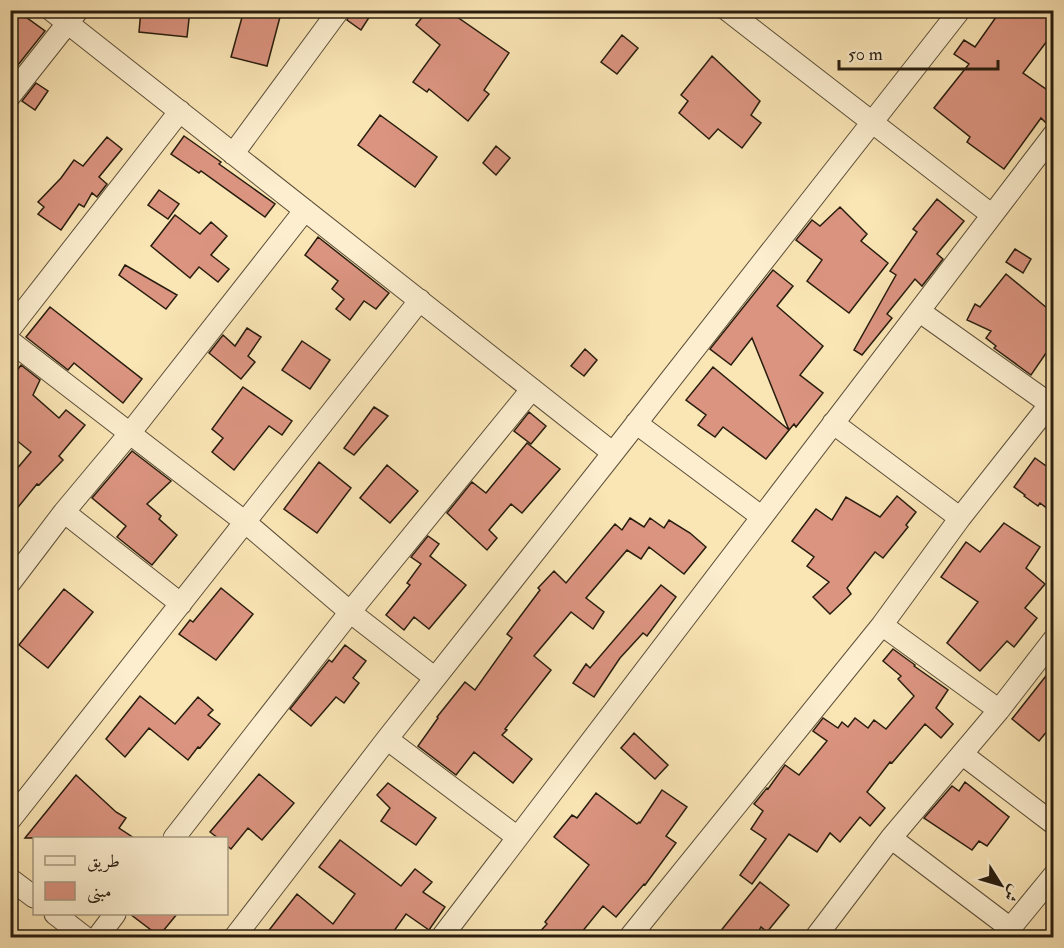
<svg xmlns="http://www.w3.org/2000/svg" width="1064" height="948" font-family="'IM FELL Double Pica',Amiri,serif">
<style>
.building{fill:#db9480;stroke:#281d0e;stroke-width:1.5}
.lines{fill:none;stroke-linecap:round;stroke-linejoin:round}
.street-casing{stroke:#5c4f38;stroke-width:23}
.street{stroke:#fceecf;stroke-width:21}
</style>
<rect width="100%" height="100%" fill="#fae5b5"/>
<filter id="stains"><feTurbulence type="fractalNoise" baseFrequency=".00333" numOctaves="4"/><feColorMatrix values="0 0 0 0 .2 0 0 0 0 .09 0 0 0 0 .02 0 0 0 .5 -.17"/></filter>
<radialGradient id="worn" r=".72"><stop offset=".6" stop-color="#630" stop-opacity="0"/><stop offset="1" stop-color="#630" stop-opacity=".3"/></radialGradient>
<!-- building -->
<path class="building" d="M10 10H16L45 31 10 75Z
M141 10H190L187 37 139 32Z
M244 10H255L280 17 267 66 231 57Z
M352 10H361L370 16 361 30 347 20Z
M428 10H447L509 53 484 90 489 94 468 121 429 89 427 92 413 82 440 45 416 25Z
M1001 10H1053V33L1023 73 1053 94V122L1047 124 1041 118 1004 169 967 142 970 137 934 108 969 64 954 54 964 40 975 47Z
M622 35 638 48 617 74 601 62Z
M712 56 760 101 751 115 761 123 742 148 718 129 709 139 679 113 688 101 681 95Z
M36 83 48 91 35 110 22 101Z
M380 115 437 157 415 187 358 145Z
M184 136 221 162 219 164 275 204 265 217 201 171 199 173 171 154Z
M107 137 122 149 99 177 107 184 97 197 92 193 84 207 79 204 61 230 38 214 44 207 38 202 61 178 74 160 83 166Z
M496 146 510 158 496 175 483 163Z
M159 190 179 204 168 219 148 205Z
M937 199 964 221 937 254 943 259 922 286 915 279 887 314 892 318 862 355 854 350 896 275 890 271 917 232 913 229Z
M840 207 867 234 861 241 888 263 849 313 807 281 822 260 796 240 812 220 820 226Z
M175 215 200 234 211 222 227 236 211 255 229 269 218 282 199 267 190 278 151 246Z
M318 237 389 293 376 309 364 301 350 320 336 309 344 299 332 289 338 281 305 255Z
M1015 249 1031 259 1023 273 1006 262Z
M125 265 177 295 166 309 119 275Z
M773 270 793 286 777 306 823 346 800 375 823 393 796 427 794 424 789 430 752 338 731 365 710 349Z
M1006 274 1053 313V343L1031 375 994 348 996 346 986 338 991 331 967 320 975 304 980 307Z
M50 307 142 379 123 403 74 363 68 370 26 337Z
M247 328 261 337 248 356 255 362 241 379 209 353 223 335 235 346Z
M302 341 330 360 310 389 282 370Z
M585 349 597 360 584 376 571 366Z
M21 365 40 380 33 395 59 418 66 410 85 425 59 456 63 460 39 485 37 484 10 517V477L31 452 10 435V380Z
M713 367 789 430 766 459 723 427 715 437 698 425 706 415 686 400Z
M243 387 292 421 282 435 269 426 234 470 212 452 223 438 212 429Z
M374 407 388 416 354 455 344 448Z
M529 412 546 426 531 444 514 431Z
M527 443 560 469 522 513 511 504 489 530 497 538 487 550 447 513 472 482 486 493Z
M132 451 171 481 147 504 161 516 159 519 177 535 152 565 117 537 126 526 92 498Z
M1035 458 1053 471V513L1040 503 1038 506 1024 496 1025 495 1014 487Z
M319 462 351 488 317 533 284 509Z
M387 465 418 491 390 523 360 498Z
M897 496 916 512 906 525 908 527 883 558 875 552 847 588 851 594 830 614 813 597 829 582 807 566 814 557 792 541 816 509 832 520 846 497 880 517Z
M630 518 644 527 650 518 664 528 669 520 690 533 706 547 684 574 649 547 641 559 627 550 586 598 604 612 593 629 571 612 534 656 551 670 505 729 507 730 502 735 532 759 513 783 474 752 456 775 418 746 438 718 437 717 465 682 475 690 512 638 507 634 540 590 538 588 554 571 566 583 615 524 622 530Z
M1004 523 1040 547 1026 568 1045 584 1025 608 1037 618 1014 647 1007 641 980 671 947 643 978 602 941 577 966 542 980 552Z
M428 536 439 544 430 556 466 585 429 629 414 617 404 630 386 615 410 585 407 583 421 564 411 557Z
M661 585 676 597 647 636 643 633 620 658 594 697 573 683 586 664 590 668Z
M221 588 253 614 216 660 179 634 190 620 193 622Z
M64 589 93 612 48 668 19 645Z
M345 645 366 661 353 678 359 683 344 703 336 697 311 726 290 709 329 660 332 662Z
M893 649 915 665 914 666 948 690 936 708 953 724 941 738 925 724 892 763 890 762 867 792 885 808 870 826 860 817 840 842 830 833 817 852 789 834 752 884 740 875 766 839 751 829 763 811 754 804 767 788 768 789 785 765 799 775 827 741 813 731 823 718 838 728 842 722 848 727 855 718 868 728 874 720 886 729 914 696 898 679 901 676 883 661Z
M1053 667V724L1039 741 1012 719Z
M140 696 175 724 198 697 213 710 208 715 220 724 200 748 198 747 188 760 149 728 125 757 106 739Z
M634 733 668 765 655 779 621 748Z
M259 774 294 803 262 840 248 828 231 849 226 845V838H218L210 832Z
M76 775 116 812 126 818 119 828 134 838H25Z
M965 782 1009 817 987 846 979 841 972 850 924 818 952 786 959 791Z
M388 783 436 818 416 845 381 821 390 808 377 795Z
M662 790 687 807 666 836 676 843 645 885 644 884 616 917 603 906 577 938H534L547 924 545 922 589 865 554 837 572 815 577 818 596 793 637 824 639 822 640 823Z
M340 840 401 886 415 869 432 882 423 892 445 907 429 930 406 914 389 938H372L362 931 357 938H263L297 894 333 924 355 894 319 867Z
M760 882 789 905 767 932 761 927 755 938H715Z
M130 914H177L159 936Z"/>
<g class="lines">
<defs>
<path id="street" d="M51 10 613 453
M727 10 992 215
M10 96 78 10
M233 154 339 10
M919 311 1050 404
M10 329 180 111
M10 341 245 522 350 612 435 678
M636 423 762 517
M833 423 960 518
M64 512 181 604
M10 583 64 512 130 433 305 210
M882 625 999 710
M387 739 517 837
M962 754 1054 824
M10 820 420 300
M174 838 350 612 532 389
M891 838 1010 928
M10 879 34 897
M55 914 86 938
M1003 937 1054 875
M97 938 115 914
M234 938 387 739 613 453 960 10
M441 938 1054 134
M629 938 882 625 960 518 1054 399
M815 938 891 838 999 710 1054 639"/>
</defs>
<!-- street casing -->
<use href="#street" class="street-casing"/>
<!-- street -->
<use href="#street" class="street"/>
</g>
<!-- margin -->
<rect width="1064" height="948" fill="none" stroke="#fae5b5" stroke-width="36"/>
<rect x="12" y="12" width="1040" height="924" fill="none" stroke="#281d0e" stroke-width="3"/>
<rect x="18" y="18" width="1028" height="912" fill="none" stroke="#281d0e" stroke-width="1.5"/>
<!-- legend -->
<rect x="33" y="837" width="195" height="78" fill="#fceecf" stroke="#a79a82" stroke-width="1.5"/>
<rect x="45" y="856" width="30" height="9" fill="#fceecf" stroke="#a79a82" stroke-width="1.5"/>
<text x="87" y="867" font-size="18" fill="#281d0e">طريق</text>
<rect x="45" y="882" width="30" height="18" fill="#db9480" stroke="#a79a82" stroke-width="1.5"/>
<text x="87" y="897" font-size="18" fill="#281d0e">مبنى</text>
<!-- north arrow -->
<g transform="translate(1001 885) rotate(127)" stroke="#fceecf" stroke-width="4.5" paint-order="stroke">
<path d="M0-4.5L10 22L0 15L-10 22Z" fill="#281d0e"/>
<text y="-9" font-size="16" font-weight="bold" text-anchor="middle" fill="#281d0e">ش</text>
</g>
<!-- scale -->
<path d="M839 60v9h159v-9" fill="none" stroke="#281d0e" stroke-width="3"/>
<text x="848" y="60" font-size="18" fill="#281d0e" stroke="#fceecf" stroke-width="4.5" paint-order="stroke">50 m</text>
<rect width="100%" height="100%" filter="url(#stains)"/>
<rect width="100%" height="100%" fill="url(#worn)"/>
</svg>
